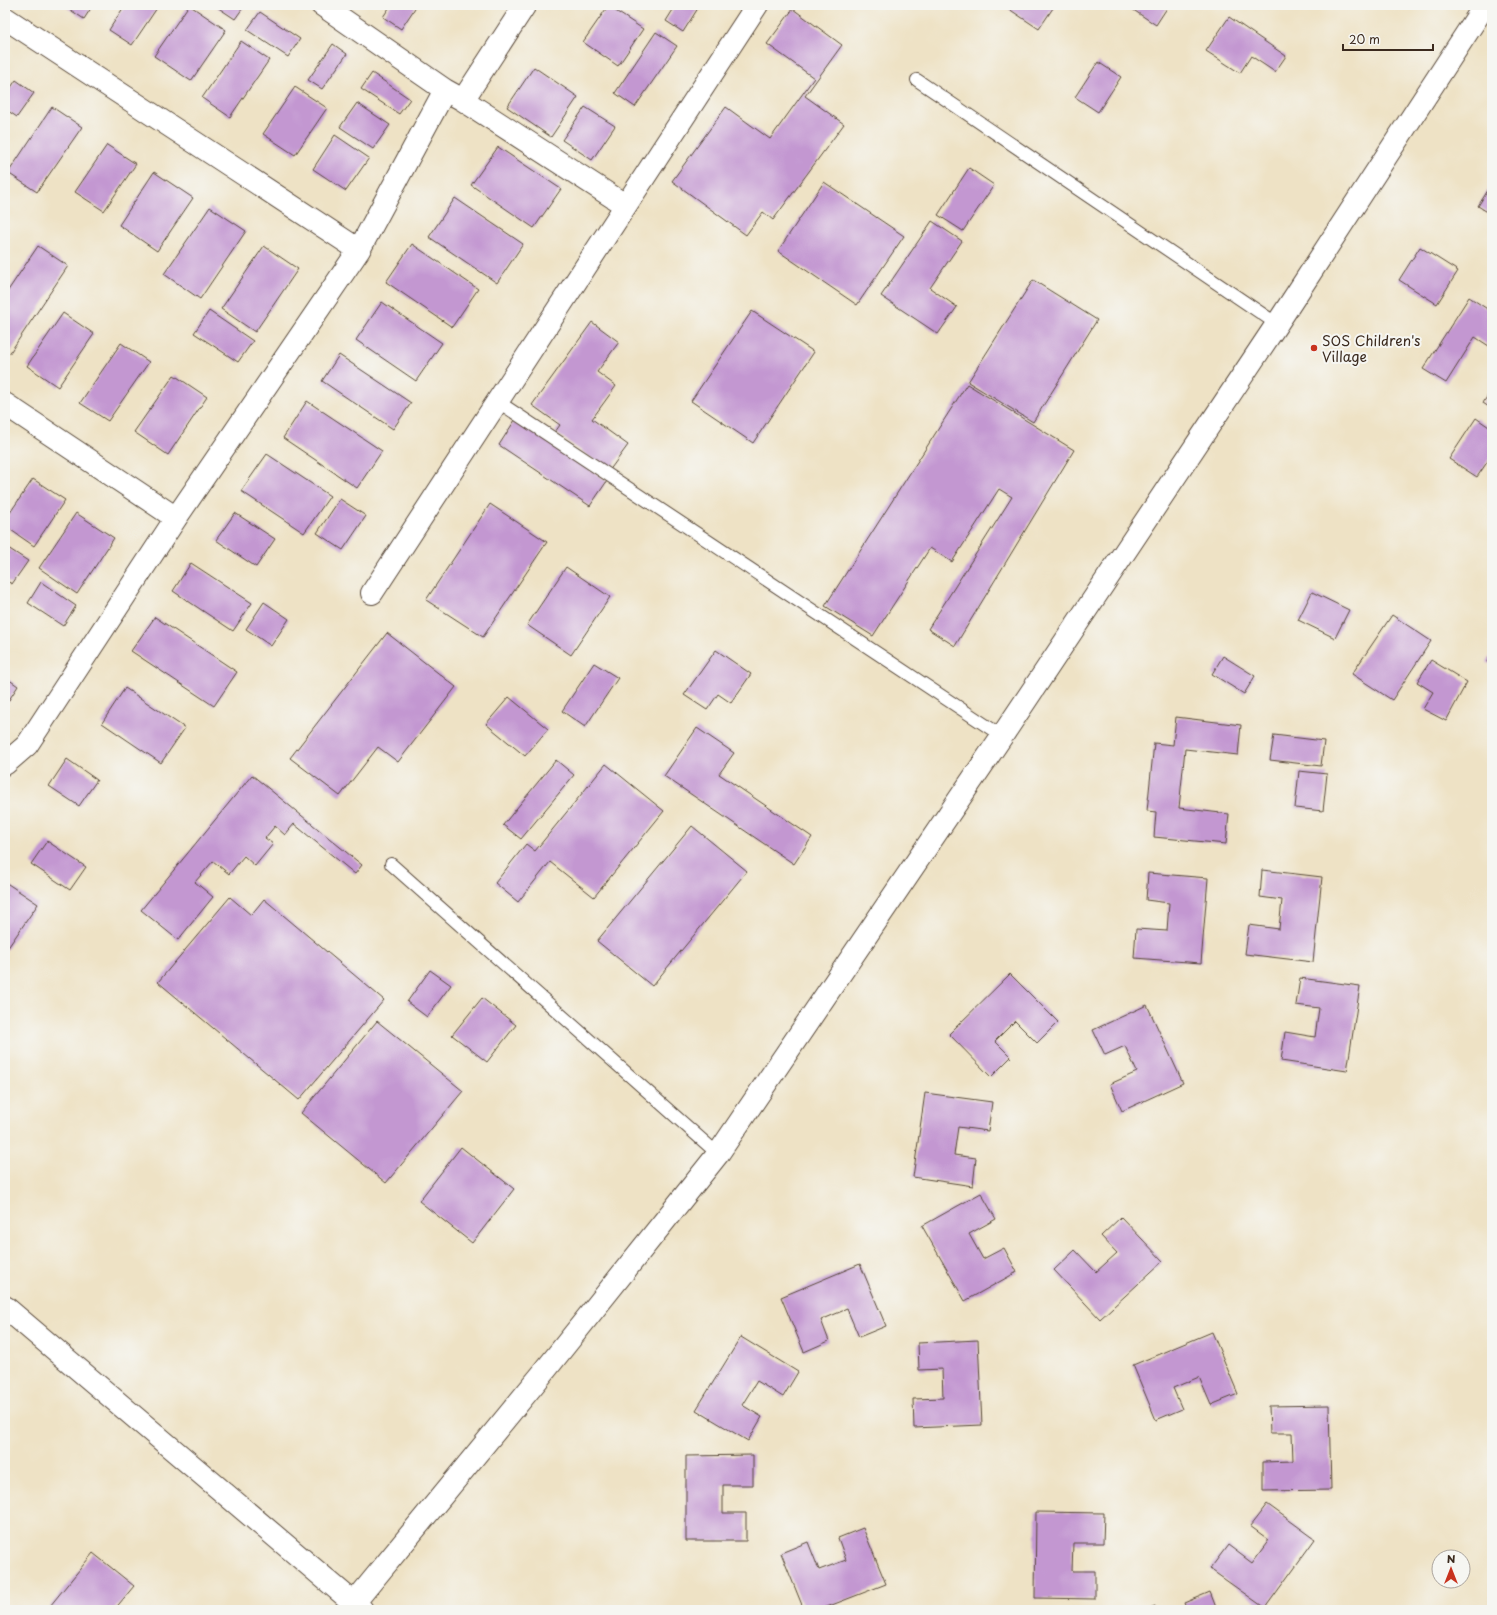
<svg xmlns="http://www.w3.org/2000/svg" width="1497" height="1615" font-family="'Playpen Sans',sans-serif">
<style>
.building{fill:#c397d1}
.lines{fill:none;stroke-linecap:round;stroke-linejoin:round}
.lane-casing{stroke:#564637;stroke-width:14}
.street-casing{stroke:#564637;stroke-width:24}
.lane{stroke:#fff;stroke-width:12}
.street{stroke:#fff;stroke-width:22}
.poi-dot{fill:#c8321e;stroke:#f6f6f2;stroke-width:1.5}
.labels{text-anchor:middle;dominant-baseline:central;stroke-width:4;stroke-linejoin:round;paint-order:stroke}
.poi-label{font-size:14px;fill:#3b2a1e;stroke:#f6f6f2;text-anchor:start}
</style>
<rect width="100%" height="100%" fill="#f6f6f2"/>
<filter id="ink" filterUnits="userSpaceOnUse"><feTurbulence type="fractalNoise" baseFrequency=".025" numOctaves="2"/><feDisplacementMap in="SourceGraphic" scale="8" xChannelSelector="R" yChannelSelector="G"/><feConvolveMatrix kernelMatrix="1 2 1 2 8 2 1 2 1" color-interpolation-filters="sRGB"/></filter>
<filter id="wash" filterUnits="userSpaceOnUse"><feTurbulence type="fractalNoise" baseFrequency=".012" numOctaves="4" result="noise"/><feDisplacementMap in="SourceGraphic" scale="16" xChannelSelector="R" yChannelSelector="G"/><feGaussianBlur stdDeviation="0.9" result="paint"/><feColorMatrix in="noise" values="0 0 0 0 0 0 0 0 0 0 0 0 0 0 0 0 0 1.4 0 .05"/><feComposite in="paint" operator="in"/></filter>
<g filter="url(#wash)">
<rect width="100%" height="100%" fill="#eee2c5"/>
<g id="blocks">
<!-- building -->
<path class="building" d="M63 5H93L84 19Z
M125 5H159L132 45 109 30Z
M189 5 226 30 191 81 154 56Z
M214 5H245L235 19Z
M391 5H417L401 29 383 17Z
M676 5H700L683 32 666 21Z
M1003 5H1055L1039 29Z
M1126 5H1169L1156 25Z
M608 6 643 29 618 66 583 42Z
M793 9 842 45 805 96 844 124 773 220 763 212 746 235 672 181 726 107 770 139 814 78 767 44Z
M260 12 300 39 288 57 247 30Z
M1229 17 1286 56 1275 72 1251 56 1240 73 1206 51Z
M656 32 677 46 635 107 615 93Z
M241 41 269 60 230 117 202 98Z
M333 44 347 54 322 89 308 80Z
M1098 62 1121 77 1098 112 1075 97Z
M534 67 578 97 551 137 507 107Z
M372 73 410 99 399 114 361 89Z
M16 80 34 93 17 117 5 109V96Z
M295 87 327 108 295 155 263 134Z
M357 103 390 125 373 149 340 127Z
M52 107 82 127 37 192 8 173Z
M585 107 615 126 592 160 562 140Z
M335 135 369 158 346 191 313 169Z
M107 145 136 164 104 211 75 192Z
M498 147 561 189 534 228 471 185Z
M969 168 994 185 963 231 938 215Z
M154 172 193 198 157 251 119 225Z
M824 182 904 236 857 305 778 251Z
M1492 184V215L1478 206Z
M455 198 523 244 497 283 429 237Z
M210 207 246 231 200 299 164 274Z
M932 221 962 241 930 288 957 307 938 334 881 296Z
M412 244 478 289 452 327 386 282Z
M38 246 68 266 9 354 5 351V295Z
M264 246 298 269 255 332 221 309Z
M1420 247 1458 271 1437 304 1399 280Z
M1033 280 1097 320 1033 422 968 382Z
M1469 297 1492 312V348L1475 337 1446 383 1423 369Z
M382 302 442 343 416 381 356 340Z
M209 311 253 341 238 362 194 333Z
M752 311 814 352 753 443 691 401Z
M63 313 94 334 58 387 27 366Z
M592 322 619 342 597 372 616 386 592 419 628 445 609 471 555 432 560 425 532 405Z
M121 343 149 362 108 421 80 403Z
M339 355 411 403 393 429 322 381Z
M174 375 207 397 168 455 134 432Z
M967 384 1074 450 955 646 928 629 1012 497 999 489 952 562 930 548 873 636 825 606Z
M1492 389V409L1483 403Z
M307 401 382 451 357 488 283 438Z
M1476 418 1492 429V455L1477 477 1449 459Z
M515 420 607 481 590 506 499 445Z
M267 454 330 496 304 533 241 491Z
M33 479 65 500 34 546 5 526V520Z
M340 499 366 516 343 550 317 533Z
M490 504 547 542 483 637 426 600Z
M76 513 114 538 77 594 39 568Z
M235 513 275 539 256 567 216 540Z
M5 546 28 561 12 584 5 580Z
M191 563 252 603 233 631 173 591Z
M566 567 610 597 571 655 527 625Z
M41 582 76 606 63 626 28 603Z
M1312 592 1349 610 1335 638 1298 620Z
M264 602 289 619 271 646 246 629Z
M1392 615 1431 641 1392 700 1352 674Z
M155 617 237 672 214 706 131 651Z
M387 633 456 687 398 762 378 747 340 796 290 758Z
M716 650 751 674 731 703 718 694 707 710 684 695Z
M1492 653V665L1487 662Z
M1223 656 1255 676 1244 694 1212 674Z
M1431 660 1467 682 1446 721 1423 709 1433 692 1417 682Z
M594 663 618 678 585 727 562 711Z
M5 677 18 686 5 706Z
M125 688 185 728 161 763 102 723Z
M509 697 548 729 525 756 486 724Z
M1176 717 1241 725 1238 755 1185 749 1179 808 1229 814 1226 844 1154 837 1156 812 1147 811 1154 743 1173 745Z
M697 728 734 753 719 774 812 837 794 864 664 776Z
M1274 735 1324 741 1321 766 1270 760Z
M67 759 97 780 79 806 49 786Z
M556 760 574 775 521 839 503 825Z
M606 764 664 811 594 897 550 862 518 902 495 883 526 844 535 851Z
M1299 771 1327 774 1323 811 1295 808Z
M252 775 362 865 355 874 294 824 285 835 275 826 265 838 273 844 255 866 244 856 229 874 213 861 195 882 213 897 178 940 141 910Z
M692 826 747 871 652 986 597 941Z
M47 841 86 867 70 890 31 864Z
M1262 870 1322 877 1313 962 1245 954 1249 925 1279 929 1282 900 1260 897Z
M1148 873 1208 878 1201 963 1134 958 1136 929 1167 931 1169 903 1146 900Z
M5 882 38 904 5 952Z
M230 897 251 915 264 899 384 1000 299 1100 158 982Z
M430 970 451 985 427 1017 407 1002Z
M1010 974 1058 1022 1037 1043 1015 1021 995 1041 1011 1057 991 1077 949 1034Z
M1300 978 1360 986 1347 1071 1281 1061 1285 1032 1315 1037 1319 1008 1296 1005Z
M482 998 516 1025 487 1062 452 1035Z
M1147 1005 1183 1083 1122 1111 1110 1084 1137 1072 1125 1046 1105 1055 1093 1030Z
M377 1021 463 1091 386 1183 301 1113Z
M925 1093 992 1102 988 1131 958 1127 954 1155 976 1158 973 1186 913 1177Z
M461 1147 514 1189 472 1243 419 1201Z
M981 1193 996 1219 969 1234 983 1259 1004 1248 1017 1272 965 1301 922 1226Z
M1121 1217 1163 1261 1100 1319 1054 1270 1075 1250 1096 1272 1117 1253 1101 1236Z
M860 1264 886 1326 859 1337 847 1309 821 1320 829 1341 804 1352 781 1297Z
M1212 1332 1238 1394 1211 1405 1199 1377 1173 1388 1182 1409 1156 1420 1133 1365Z
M741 1337 798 1372 783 1397 757 1381 742 1405 762 1417 748 1441 696 1410Z
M978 1340 982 1425 914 1428 913 1399 943 1398 942 1369 919 1370 918 1343Z
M1329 1405 1331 1490 1263 1491V1462L1293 1461 1292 1433H1270L1269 1406Z
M753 1455V1485H723V1513H746V1541H686V1456Z
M1267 1504 1315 1539 1265 1608 1210 1569 1228 1545 1252 1563 1269 1540 1250 1526Z
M1036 1512 1104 1513 1103 1543H1073L1072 1571H1095V1599L1035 1598Z
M863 1528 886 1584 819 1610H804L781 1553 808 1542 819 1570 846 1560 838 1538Z
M93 1553 134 1586 114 1610H55L50 1606Z
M1210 1592 1217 1610H1187L1184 1603Z
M1155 1606 1156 1610H1145Z"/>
</g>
</g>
<g filter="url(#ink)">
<use href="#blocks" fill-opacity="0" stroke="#564637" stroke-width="1"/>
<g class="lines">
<defs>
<path id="lane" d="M917 80 1277 324
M497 401 1002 736
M391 864 718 1154"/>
<path id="street" d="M322 5 445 90 463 100 625 205
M5 18 359 250
M463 100 525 5
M5 404 176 518
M372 593 757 5
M5 764 27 745 176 518 359 250 445 90
M5 1307 362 1610
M354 1603 543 1373 718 1154 1002 736 1277 324 1485 5"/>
</defs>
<!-- lane casing -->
<use href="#lane" class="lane-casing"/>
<!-- street casing -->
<use href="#street" class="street-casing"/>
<!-- lane -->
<use href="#lane" class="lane"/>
<!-- street -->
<use href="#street" class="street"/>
</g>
</g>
<!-- markers -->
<circle class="poi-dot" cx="1314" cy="348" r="4"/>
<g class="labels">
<!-- poi labels -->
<g class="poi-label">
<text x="1322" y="340">SOS Children's<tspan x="1322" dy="16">Village</tspan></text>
</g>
</g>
<!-- margin -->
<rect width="1497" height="1615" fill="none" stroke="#f6f6f2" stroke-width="20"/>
<!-- north arrow -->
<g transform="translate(1451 1569)"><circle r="19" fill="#f6f6f2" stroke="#aba49d"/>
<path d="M0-3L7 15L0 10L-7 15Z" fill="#c8321e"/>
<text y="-6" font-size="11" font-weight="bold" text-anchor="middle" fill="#3b2a1e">N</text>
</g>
<!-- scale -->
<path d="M1343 44v6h90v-6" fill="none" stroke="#3b2a1e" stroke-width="2"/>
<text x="1349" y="44" font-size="12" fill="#3b2a1e" stroke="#f6f6f2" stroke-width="3" paint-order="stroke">20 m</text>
</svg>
